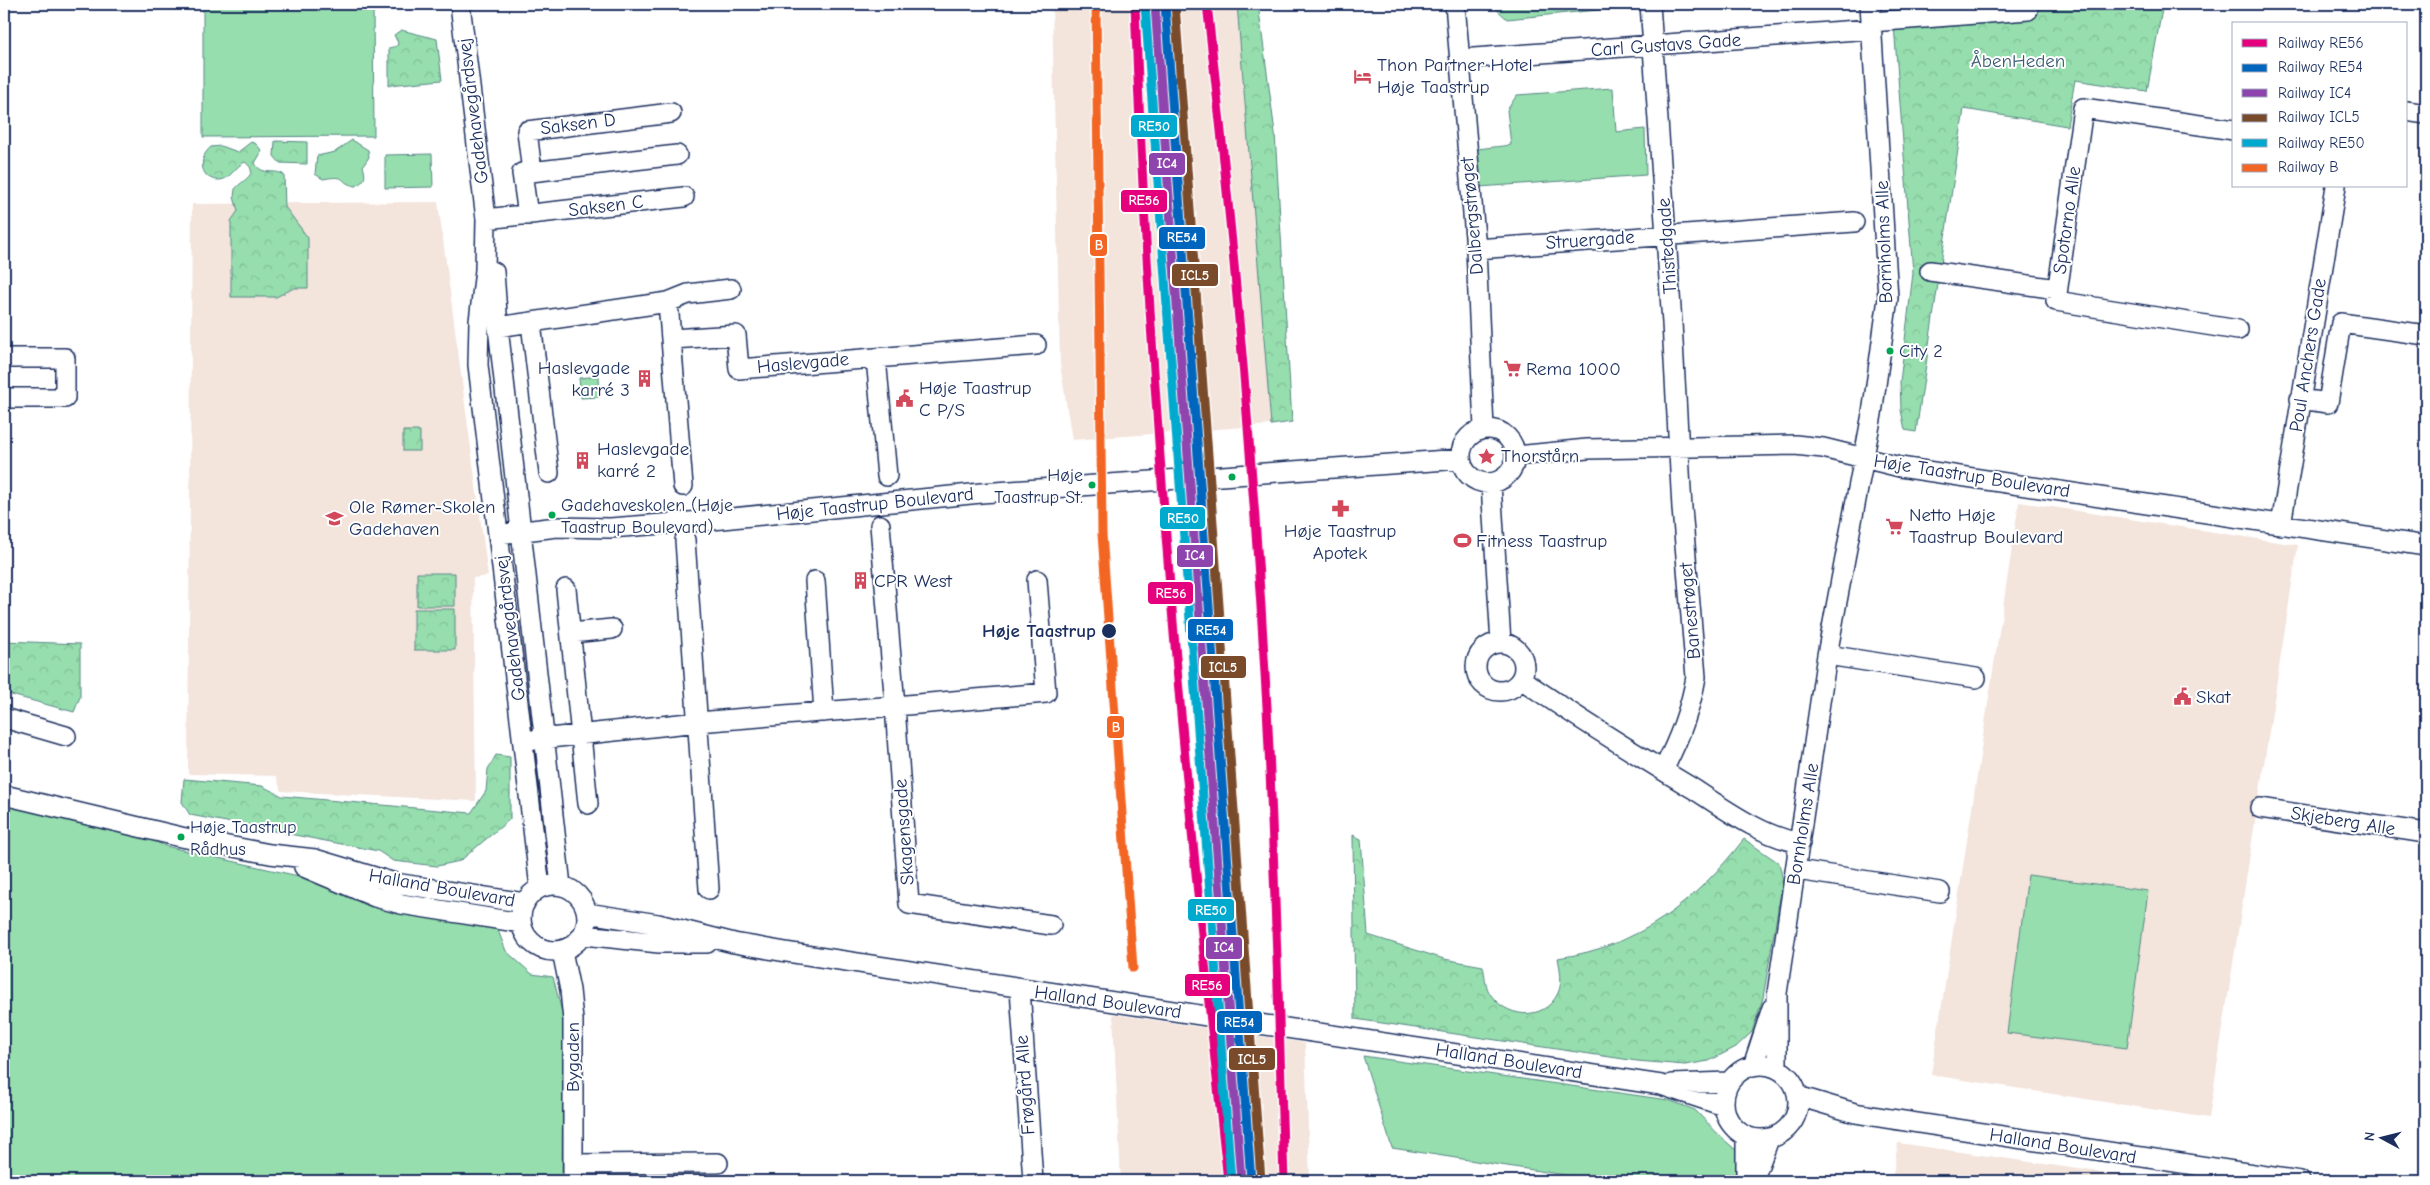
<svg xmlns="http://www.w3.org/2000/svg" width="2430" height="1185" font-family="'Comic Neue',sans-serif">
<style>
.built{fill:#f3e4dc}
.green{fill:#96dead;stroke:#588686}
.forest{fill:url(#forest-crowns);stroke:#588686}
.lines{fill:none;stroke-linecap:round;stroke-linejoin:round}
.minor-casing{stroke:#1b2f5e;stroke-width:22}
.minor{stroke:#fff;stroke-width:19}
.rail-1-casing{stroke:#fff;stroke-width:12}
.rail-2-casing{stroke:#fff;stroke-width:12}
.rail-3-casing{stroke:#fff;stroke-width:12}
.rail-4-casing{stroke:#fff;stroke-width:12}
.rail-5-casing{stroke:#fff;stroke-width:12}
.rail-6-casing{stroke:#fff;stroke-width:12}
.rail-1{stroke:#e5007d;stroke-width:9}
.rail-2{stroke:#0065bd;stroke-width:9}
.rail-3{stroke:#8e44ad;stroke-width:9}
.rail-4{stroke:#7a4b2a;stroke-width:9}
.rail-5{stroke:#00a9ce;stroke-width:9}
.rail-6{stroke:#f26522;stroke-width:9}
.bus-dot{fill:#00a651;stroke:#fff;stroke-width:2}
.stop-dot{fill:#1b2f5e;stroke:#fff;stroke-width:2}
.labels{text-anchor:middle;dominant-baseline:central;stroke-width:4;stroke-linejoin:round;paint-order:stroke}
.bus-label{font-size:18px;fill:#1b2f5e;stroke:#fff;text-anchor:start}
.street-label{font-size:19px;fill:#1b2f5e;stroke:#fff}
.park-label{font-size:19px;fill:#3a5b72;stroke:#fff}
.poi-label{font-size:19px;fill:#1b2f5e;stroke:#fff;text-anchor:start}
.stop-label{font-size:19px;font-weight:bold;fill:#1b2f5e;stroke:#fff;text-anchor:end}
.line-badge{stroke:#fff;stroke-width:2}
.badge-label{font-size:14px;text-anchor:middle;font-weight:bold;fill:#fff}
</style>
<defs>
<pattern id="forest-crowns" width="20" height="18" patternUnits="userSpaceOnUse" patternTransform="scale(1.25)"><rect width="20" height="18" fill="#96dead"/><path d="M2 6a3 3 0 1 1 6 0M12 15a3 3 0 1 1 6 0" fill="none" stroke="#81bf97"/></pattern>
</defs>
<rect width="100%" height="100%" fill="#fff"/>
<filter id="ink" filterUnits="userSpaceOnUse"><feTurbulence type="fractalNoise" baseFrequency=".02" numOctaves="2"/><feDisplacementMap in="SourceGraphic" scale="10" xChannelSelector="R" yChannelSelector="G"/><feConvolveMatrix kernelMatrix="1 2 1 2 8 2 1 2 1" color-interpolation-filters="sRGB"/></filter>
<g filter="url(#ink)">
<!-- built -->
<path class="built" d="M1052 4H1237L1271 425 1072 440 1060 364Z
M438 202 488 576 473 578 476 801 281 791 276 776 188 774 192 204Z
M2019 502 2298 545 2209 1118 1931 1075Z
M1113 1014 1305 1043 1310 1181H1121Z
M1898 1143 2162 1181H1892Z"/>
<!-- green -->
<path class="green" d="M203 4H373L374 136 203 137Z
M1494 4H1608V9L1507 19 1494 7Z
M1613 88 1616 132 1645 129 1646 175 1479 187 1477 149 1511 145 1507 110 1517 95Z
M352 140 368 150 369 157 363 166C366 177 366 180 356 186 337 183 350 174 323 179L315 174 317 156 335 152Z
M432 154 433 187 385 188V155Z
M4 801 143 836 165 846 494 920 506 951 532 974 553 977 563 1016 562 1181H4Z
M2028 875 2148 891 2127 1048 2007 1033Z
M1363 1056 1668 1100 1695 1110 1722 1138 1737 1151 1735 1181H1603L1392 1148Z"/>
<!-- forest -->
<path class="forest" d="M1237 4H1258L1275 133 1292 422 1271 425Z
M2020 4H2163L2147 91 2075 80 2067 126 1964 109 1916 432 1905 430 1901 410 1900 382 1913 273 1893 12Z
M401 30 437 39 442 80 389 85V48L397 46 398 43 394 35Z
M275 141 307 142V164L280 163 274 156Z
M251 142 256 144 262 151 255 163C262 177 275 168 284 175L285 207 308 238V288H294L276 297H231V221L238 211 234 197 235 189C242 180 261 174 245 162 235 166 231 179 220 180 200 181 197 158 211 147L221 146 238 152Z
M599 376 600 397 581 398 579 378Z
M403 431H420V451H403Z
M417 573H455V606H417Z
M414 609H455V650H414Z
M4 641 80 644V697L74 712 4 693Z
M496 755 510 757V819L460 861 437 866 393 861 378 851 190 815 182 802 184 779 262 786 282 796 471 813 486 791 488 769Z
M1353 835 1361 839 1368 935 1444 959 1483 966C1485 974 1485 985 1489 992 1504 1018 1544 1023 1558 993 1563 982 1560 969 1558 958 1640 946 1694 903 1744 839L1779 863 1783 880 1763 998 1752 1032 1736 1047 1709 1061 1685 1065 1637 1061 1355 1019Z"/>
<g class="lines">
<defs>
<path id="minor" d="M460 4 486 219 485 270 479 321 478 365 540 888
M1455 4 1476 249 1484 429
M1650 4 1672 323 1682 508 1696 677C1690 712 1679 740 1663 770
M1871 22 2028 10V4
M1460 59 1871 29
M2406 111 2426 114
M2234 130 2083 108 2056 301 2238 330
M532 172 527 131 671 113
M528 215 522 173 677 155
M486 219 684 197
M1476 249 1854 222
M1930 271 2057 289
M494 272 498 327 561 886
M668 302 688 294 731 289
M531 323 549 473
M498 327 668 302 671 339 736 335 739 369 1036 345
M671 339 683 486
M4 358H65V398H4
M876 358 887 476
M2300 399 2328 403 2341 323 2426 335
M1461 456a27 27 0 1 1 54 0a27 27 0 1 1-54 0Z
M1516 456 1587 449 1795 445 1823 448 1900 467 2426 546
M1491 484 1501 643
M2281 525 2336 186
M499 534 557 527 610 528 702 521 981 493 1461 459
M685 540 709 889
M1037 580 1046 693 895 706 909 904 1051 925
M815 581 824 712
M566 589 588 804
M571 633 612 629
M1476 667a24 24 0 1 1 48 0a24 24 0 1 1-48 0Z
M1827 655 1976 678
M1521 679C1577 718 1634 753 1692 788 1725 809 1761 836 1800 843
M4 718 66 736
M531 740 698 722 895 706 880 525
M4 795 181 837 270 854 315 859 395 883 525 903
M2260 808 2426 833
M304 867 375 897 401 904 521 923
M1797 870 1940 892
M521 918a33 33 0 1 1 66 0a33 33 0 1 1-66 0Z
M587 913 658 924 734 943 786 952 1661 1085 1724 1106
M584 935 659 943H707
M562 951 570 990 573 1020V1181
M1020 989 1033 1181
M1724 1102a37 37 0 1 1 74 0a37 37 0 1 1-74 0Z
M1753 1066 1772 1008
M1777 1068V993L1827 655 1872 414 1888 298 1870 4
M1672 1084 1729 1082
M1798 1096 1855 1113 1885 1118 2300 1181
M1746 1137V1181
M573 1164 718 1163
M1753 1181 1769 1139"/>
</defs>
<!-- minor casing -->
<use href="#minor" class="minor-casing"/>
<!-- minor -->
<use href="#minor" class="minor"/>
<defs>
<path id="rail-1" d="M1135 4C1149 398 1185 789 1228 1181
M1207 4C1234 238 1254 472 1267 707 1275 865 1279 1023 1284 1181"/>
<path id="rail-2" d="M1165 4 1251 1181"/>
<path id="rail-3" d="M1155 5 1241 1181"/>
<path id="rail-4" d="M1175 4 1261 1180"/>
<path id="rail-5" d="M1145 5 1231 1181"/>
<path id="rail-6" d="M1096 4 1102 534 1133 968"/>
</defs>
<!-- rail-1 casing -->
<use href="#rail-1" class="rail-1-casing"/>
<!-- rail-2 casing -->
<use href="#rail-2" class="rail-2-casing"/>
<!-- rail-3 casing -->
<use href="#rail-3" class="rail-3-casing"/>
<!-- rail-4 casing -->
<use href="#rail-4" class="rail-4-casing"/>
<!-- rail-5 casing -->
<use href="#rail-5" class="rail-5-casing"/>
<!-- rail-6 casing -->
<use href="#rail-6" class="rail-6-casing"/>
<!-- rail-1 -->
<use href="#rail-1" class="rail-1"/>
<!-- rail-2 -->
<use href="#rail-2" class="rail-2"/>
<!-- rail-3 -->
<use href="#rail-3" class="rail-3"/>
<!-- rail-4 -->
<use href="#rail-4" class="rail-4"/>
<!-- rail-5 -->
<use href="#rail-5" class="rail-5"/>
<!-- rail-6 -->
<use href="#rail-6" class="rail-6"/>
</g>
</g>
<!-- icons -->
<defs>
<symbol id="hotel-bare" viewBox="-9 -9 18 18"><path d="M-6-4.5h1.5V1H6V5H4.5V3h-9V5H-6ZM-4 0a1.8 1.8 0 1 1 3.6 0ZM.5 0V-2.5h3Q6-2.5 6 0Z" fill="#d1495b" stroke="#fff" stroke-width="2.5" paint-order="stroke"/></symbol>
<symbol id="supermarket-bare" viewBox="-9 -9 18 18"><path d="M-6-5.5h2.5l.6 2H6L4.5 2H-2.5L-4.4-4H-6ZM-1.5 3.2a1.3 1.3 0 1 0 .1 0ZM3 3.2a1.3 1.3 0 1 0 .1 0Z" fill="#d1495b" stroke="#fff" stroke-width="2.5" paint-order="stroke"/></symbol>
<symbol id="building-bare" viewBox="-9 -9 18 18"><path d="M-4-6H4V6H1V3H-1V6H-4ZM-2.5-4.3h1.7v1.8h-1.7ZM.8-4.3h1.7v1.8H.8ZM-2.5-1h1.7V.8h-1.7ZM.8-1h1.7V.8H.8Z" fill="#d1495b" stroke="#fff" stroke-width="2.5" paint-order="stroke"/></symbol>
<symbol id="civic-bare" viewBox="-9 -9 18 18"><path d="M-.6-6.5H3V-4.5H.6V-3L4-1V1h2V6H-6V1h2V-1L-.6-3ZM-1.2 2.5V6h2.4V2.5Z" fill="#d1495b" stroke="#fff" stroke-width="2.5" paint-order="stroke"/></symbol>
<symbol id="sight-bare" viewBox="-9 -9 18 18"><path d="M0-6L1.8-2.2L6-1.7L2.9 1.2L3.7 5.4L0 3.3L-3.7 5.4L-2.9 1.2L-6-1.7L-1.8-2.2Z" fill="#d1495b" stroke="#fff" stroke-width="2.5" paint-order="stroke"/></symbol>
<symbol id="pharmacy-bare" viewBox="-9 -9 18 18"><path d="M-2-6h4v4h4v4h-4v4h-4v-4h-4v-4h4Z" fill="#d1495b" stroke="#fff" stroke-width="2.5" paint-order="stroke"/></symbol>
<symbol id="school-bare" viewBox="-9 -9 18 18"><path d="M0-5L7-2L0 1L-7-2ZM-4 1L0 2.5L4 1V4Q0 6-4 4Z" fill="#d1495b" stroke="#fff" stroke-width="2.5" paint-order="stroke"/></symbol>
<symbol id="stadium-bare" viewBox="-9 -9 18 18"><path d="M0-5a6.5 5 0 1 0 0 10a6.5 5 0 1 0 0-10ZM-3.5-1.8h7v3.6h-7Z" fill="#d1495b" stroke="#fff" stroke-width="2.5" paint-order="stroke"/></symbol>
</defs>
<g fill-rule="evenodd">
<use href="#hotel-bare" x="1350" y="64" width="25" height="25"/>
<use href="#supermarket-bare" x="1500" y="356" width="25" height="25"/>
<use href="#building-bare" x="632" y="366" width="25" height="25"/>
<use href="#civic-bare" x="892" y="386" width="25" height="25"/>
<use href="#sight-bare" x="1474" y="444" width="25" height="25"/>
<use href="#building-bare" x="570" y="448" width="25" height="25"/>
<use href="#pharmacy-bare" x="1328" y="496" width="25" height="25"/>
<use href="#school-bare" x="322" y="506" width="25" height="25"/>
<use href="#supermarket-bare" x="1882" y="514" width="25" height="25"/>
<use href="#stadium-bare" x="1450" y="528" width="25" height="25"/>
<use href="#building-bare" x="848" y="568" width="25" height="25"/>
<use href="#civic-bare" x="2170" y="684" width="25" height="25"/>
</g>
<!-- markers -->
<g class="bus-dot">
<circle cx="1890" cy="351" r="4.5"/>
<circle cx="1232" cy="477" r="4.5"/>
<circle cx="1092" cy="485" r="4.5"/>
<circle cx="552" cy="515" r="4.5"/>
<circle cx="181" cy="837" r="4.5"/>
</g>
<circle class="stop-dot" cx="1109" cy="631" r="8"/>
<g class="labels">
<!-- bus labels -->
<g class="bus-label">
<text x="1899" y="351">City 2</text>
<text x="1083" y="475" text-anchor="end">Høje<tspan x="1083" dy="22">Taastrup St.</tspan></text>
<text x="561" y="505">Gadehaveskolen (Høje<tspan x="561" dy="22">Taastrup Boulevard)</tspan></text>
<text x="190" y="827">Høje Taastrup<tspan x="190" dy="22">Rådhus</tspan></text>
</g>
<!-- street labels -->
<g class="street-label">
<text transform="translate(1666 45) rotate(-4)">Carl Gustavs Gade</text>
<text transform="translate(473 111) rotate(-97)">Gadehavegårdsvej</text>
<text transform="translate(578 124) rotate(-7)">Saksen D</text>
<text transform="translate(606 206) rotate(-7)">Saksen C</text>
<text transform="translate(1472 216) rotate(-95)">Dalbergstrøget</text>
<text transform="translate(2067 220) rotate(-82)">Spotorno Alle</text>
<text transform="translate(1590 240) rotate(-4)">Struergade</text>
<text transform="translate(1884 242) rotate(-92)">Bornholms Alle</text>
<text transform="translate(1667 246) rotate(-94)">Thistedgade</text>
<text transform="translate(2308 355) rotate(-81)">Poul Anchers Gade</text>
<text transform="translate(803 363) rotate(-5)">Haslevgade</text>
<text transform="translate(1972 476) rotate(9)">Høje Taastrup Boulevard</text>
<text transform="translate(875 504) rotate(-6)">Høje Taastrup Boulevard</text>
<text transform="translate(1690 611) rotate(-95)">Banestrøget</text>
<text transform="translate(510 628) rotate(-97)">Gadehavegårdsvej</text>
<text transform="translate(2343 821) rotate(9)">Skjeberg Alle</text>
<text transform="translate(1803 824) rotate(-81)">Bornholms Alle</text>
<text transform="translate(904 832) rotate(-94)">Skagensgade</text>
<text transform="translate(442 888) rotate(10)">Halland Boulevard</text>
<text transform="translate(1108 1002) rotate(8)">Halland Boulevard</text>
<text transform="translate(573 1057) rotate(-90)">Bygaden</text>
<text transform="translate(1509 1061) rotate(9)">Halland Boulevard</text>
<text transform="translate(1025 1085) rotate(-94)">Frøgård Alle</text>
<text transform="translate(2063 1146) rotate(9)">Halland Boulevard</text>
</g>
<!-- park labels -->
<g class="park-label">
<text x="2018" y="61">ÅbenHeden</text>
</g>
<!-- poi labels -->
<g class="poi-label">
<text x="1377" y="65">Thon Partner Hotel<tspan x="1377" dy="22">Høje Taastrup</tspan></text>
<text x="630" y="368" text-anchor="end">Haslevgade<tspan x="630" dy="22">karré 3</tspan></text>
<text x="1526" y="369">Rema 1000</text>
<text x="919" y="388">Høje Taastrup<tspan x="919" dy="22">C P/S</tspan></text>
<text x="597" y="449">Haslevgade<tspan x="597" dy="22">karré 2</tspan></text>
<text x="1501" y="456">Thorstårn</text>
<text x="349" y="507">Ole Rømer-Skolen<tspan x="349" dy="22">Gadehaven</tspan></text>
<text x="1909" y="515">Netto Høje<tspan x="1909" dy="22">Taastrup Boulevard</tspan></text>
<text x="1340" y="531" text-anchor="middle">Høje Taastrup<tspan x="1340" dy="22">Apotek</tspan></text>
<text x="1476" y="541">Fitness Taastrup</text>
<text x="874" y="581">CPR West</text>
<text x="2196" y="697">Skat</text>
</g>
<!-- stop labels -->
<g class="stop-label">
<text x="1096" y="631">Høje Taastrup</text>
</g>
</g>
<g class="line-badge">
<rect x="1130" y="114" width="48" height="24" rx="5" fill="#00a9ce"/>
<rect x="1148" y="152" width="38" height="24" rx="5" fill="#8e44ad"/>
<rect x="1120" y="189" width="48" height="24" rx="5" fill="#e5007d"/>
<rect x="1158" y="226" width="48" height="24" rx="5" fill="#0065bd"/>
<rect x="1089" y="233" width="19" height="24" rx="5" fill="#f26522"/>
<rect x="1171" y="263" width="48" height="24" rx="5" fill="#7a4b2a"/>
<rect x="1159" y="506" width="47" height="24" rx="5" fill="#00a9ce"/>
<rect x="1176" y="544" width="38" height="24" rx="5" fill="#8e44ad"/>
<rect x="1147" y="581" width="47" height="24" rx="5" fill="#e5007d"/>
<rect x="1187" y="618" width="47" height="24" rx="5" fill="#0065bd"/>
<rect x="1200" y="655" width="47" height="24" rx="5" fill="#7a4b2a"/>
<rect x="1106" y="715" width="19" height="24" rx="5" fill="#f26522"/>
<rect x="1187" y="898" width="48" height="24" rx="5" fill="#00a9ce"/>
<rect x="1205" y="936" width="38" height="24" rx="5" fill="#8e44ad"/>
<rect x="1184" y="973" width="47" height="24" rx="5" fill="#e5007d"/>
<rect x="1216" y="1010" width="47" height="24" rx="5" fill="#0065bd"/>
<rect x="1228" y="1047" width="48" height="24" rx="5" fill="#7a4b2a"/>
</g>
<g class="badge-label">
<text x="1154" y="131">RE50</text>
<text x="1167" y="168">IC4</text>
<text x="1144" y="205">RE56</text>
<text x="1182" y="242">RE54</text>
<text x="1099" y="250">B</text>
<text x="1195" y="280">ICL5</text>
<text x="1183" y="523">RE50</text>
<text x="1195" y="560">IC4</text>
<text x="1171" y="598">RE56</text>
<text x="1211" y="635">RE54</text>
<text x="1223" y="672">ICL5</text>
<text x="1116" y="732">B</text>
<text x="1211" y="915">RE50</text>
<text x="1224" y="952">IC4</text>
<text x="1207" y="990">RE56</text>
<text x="1239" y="1027">RE54</text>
<text x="1252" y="1064">ICL5</text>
</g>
<!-- margin -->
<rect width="2430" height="1185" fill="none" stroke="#fff" stroke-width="20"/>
<rect x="10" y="10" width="2410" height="1165" fill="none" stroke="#1b2f5e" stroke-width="2" filter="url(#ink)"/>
<!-- legend -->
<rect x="2232" y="22" width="175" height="165" fill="#ffffff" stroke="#a4acbf"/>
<rect x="2242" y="39" width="25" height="8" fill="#e5007d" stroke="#a4acbf"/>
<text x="2278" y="48" font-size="15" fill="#1b2f5e">Railway RE56</text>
<rect x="2242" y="64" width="25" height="8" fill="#0065bd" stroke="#a4acbf"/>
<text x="2278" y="72" font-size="15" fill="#1b2f5e">Railway RE54</text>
<rect x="2242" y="89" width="25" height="8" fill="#8e44ad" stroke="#a4acbf"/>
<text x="2278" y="98" font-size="15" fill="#1b2f5e">Railway IC4</text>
<rect x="2242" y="114" width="25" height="8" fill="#7a4b2a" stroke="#a4acbf"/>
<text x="2278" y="122" font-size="15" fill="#1b2f5e">Railway ICL5</text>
<rect x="2242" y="139" width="25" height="8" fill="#00a9ce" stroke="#a4acbf"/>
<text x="2278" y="148" font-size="15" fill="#1b2f5e">Railway RE50</text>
<rect x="2242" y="164" width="25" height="8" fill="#f26522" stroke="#a4acbf"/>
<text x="2278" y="172" font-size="15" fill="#1b2f5e">Railway B</text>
<!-- north arrow -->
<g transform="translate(2382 1138) rotate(277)" stroke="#ffffff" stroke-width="4" paint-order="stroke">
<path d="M0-4L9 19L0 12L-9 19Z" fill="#1b2f5e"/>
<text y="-8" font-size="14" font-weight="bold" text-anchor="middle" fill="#1b2f5e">N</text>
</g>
</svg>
